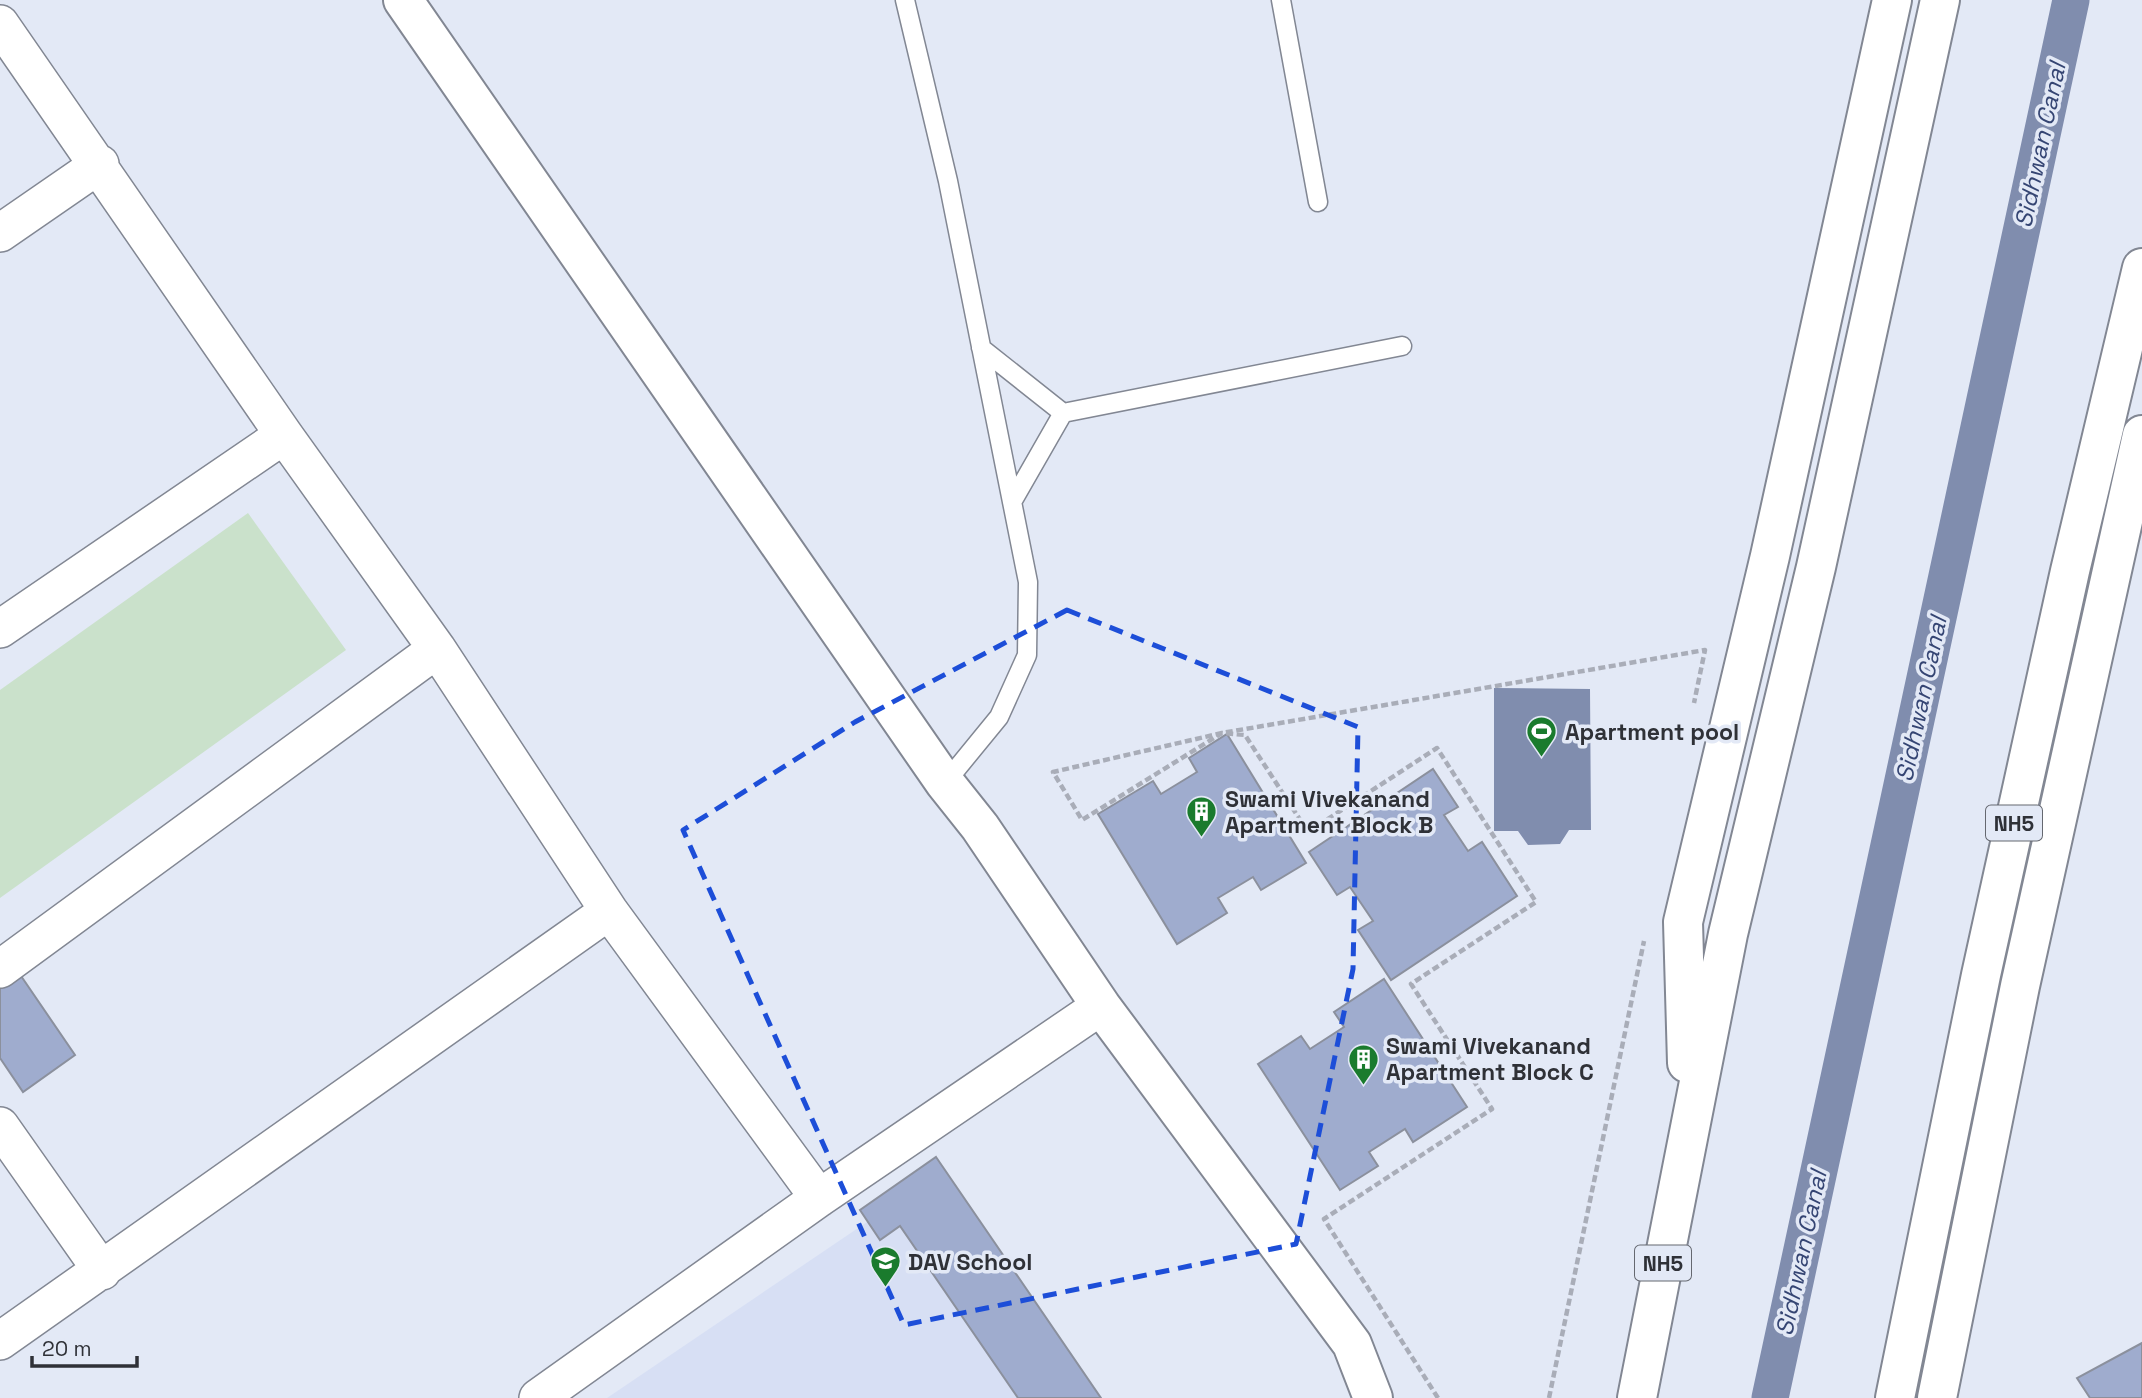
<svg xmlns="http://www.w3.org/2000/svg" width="2142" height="1398" font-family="'Space Grotesk',sans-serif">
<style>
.built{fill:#d7dff4}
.green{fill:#cae1cb}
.water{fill:#808dae}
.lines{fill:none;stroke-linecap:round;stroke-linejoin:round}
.canal{stroke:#808dae;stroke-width:37}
.building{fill:#9facce;stroke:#8b909d;stroke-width:2}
.lane-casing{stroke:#828793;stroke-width:21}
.street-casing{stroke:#828793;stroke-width:40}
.secondary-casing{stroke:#828793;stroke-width:42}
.highway-casing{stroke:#828793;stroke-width:42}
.path{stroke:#a9adb8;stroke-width:4.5;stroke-dasharray:7 3.5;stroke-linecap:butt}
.lane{stroke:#fff;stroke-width:18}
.street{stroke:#fff;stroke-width:37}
.secondary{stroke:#fff;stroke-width:38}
.highway{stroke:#fff;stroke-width:38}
.marked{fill:none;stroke:#1d4ed8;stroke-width:5;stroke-dasharray:14 9;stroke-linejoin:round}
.labels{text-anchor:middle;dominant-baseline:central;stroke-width:7;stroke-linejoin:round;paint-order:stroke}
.shield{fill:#e3e9f6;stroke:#656870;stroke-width:2}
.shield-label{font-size:21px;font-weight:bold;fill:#2f3137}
.poi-label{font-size:23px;font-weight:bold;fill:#2f3137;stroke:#e3e9f6;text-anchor:start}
.water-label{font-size:24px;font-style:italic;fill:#354573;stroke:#e3e9f6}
</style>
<rect width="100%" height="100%" fill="#e3e9f6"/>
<!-- built -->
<path class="built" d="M929 1180 1075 1398H607Z"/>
<!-- green -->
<path class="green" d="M248 513 346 650 0 898V690Z"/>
<!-- water -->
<path class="water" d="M1494 688 1590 689 1591 830H1569L1560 844 1528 845 1518 831H1494Z"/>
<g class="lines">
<!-- canal -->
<path class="canal" d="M1770 1398 2071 0"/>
</g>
<!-- building -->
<path class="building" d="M1227 734 1306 863 1261 890 1253 877 1218 898 1227 913 1177 944 1098 814 1153 781 1161 794 1197 772 1189 758Z
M1433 769 1458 807 1444 815 1468 851 1482 842 1517 896 1391 980 1358 930 1373 921 1350 887 1337 895 1309 852Z
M19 973 75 1055 23 1092 0 1058V986Z
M1384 979 1467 1107 1413 1142 1405 1129 1369 1152 1378 1166 1340 1190 1258 1064 1301 1036 1310 1049 1344 1027 1334 1012Z
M936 1157 1101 1398H1018L900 1226 880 1240 860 1210Z
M2142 1343V1398H2090L2077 1378Z"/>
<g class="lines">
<defs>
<path id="lane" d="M905 0 948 181 1028 582 1027 655 999 717 945 783
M1281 0 1318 202
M981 348 1063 413
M1012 502 1063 413 1402 346"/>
<path id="street" d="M0 24 284 435 437 649 609 911 819 1198
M0 233 100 164
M0 629 284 435
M0 969 437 649
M0 1126 102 1271
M0 1341 609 911
M538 1398 819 1198 1101 1006"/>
<path id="secondary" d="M403 0 945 783 980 827 1101 1006 1352 1344 1373 1398"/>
<path id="highway" d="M1687 1063 1683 922 1770 556 1892 0
M1637 1398 1728 934 1816 567 1940 0
M1895 1398 1981 975 2070 571 2142 268
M1937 1398 2020 986 2142 435"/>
</defs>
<!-- lane casing -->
<use href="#lane" class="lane-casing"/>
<!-- street casing -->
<use href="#street" class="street-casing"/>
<!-- secondary casing -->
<use href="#secondary" class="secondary-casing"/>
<!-- highway casing -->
<use href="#highway" class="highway-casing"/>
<!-- path -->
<path class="path" d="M1438 1398 1324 1219 1492 1109 1411 984 1536 902 1437 748 1308 832 1245 735 1222 733 1082 820 1053 772 1222 733 1705 650 1694 703
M1549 1398 1644 941"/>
<!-- lane -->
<use href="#lane" class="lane"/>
<!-- street -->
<use href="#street" class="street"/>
<!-- secondary -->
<use href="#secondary" class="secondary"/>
<!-- highway -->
<use href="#highway" class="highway"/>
</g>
<!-- marked area -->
<path class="marked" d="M1067 610 1358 727 1353 969 1296 1244 904 1325 683 830 855 722Z"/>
<!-- icons -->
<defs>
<symbol id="stadium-pin" viewBox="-11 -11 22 30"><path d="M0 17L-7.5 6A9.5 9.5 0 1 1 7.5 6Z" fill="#1a7b2d" stroke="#e3e9f6"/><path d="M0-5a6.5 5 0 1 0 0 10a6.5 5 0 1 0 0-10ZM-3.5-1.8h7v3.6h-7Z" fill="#fff"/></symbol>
<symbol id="building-pin" viewBox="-11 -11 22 30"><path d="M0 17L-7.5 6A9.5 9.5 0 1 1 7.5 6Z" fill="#1a7b2d" stroke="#e3e9f6"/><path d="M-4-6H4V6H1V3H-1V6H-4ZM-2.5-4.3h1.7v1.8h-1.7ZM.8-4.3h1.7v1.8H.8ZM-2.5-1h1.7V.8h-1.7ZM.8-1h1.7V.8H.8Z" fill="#fff"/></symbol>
<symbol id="school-pin" viewBox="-11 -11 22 30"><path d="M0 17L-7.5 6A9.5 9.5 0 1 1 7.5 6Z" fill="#1a7b2d" stroke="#e3e9f6"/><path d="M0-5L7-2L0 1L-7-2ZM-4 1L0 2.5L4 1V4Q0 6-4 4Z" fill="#fff"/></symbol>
</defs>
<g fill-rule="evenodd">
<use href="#stadium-pin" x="1524" y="714" width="35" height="47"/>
<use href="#building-pin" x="1184" y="794" width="35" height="47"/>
<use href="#building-pin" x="1346" y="1042" width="35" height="47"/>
<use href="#school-pin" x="868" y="1244" width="35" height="47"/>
</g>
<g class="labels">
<!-- shield labels -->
<g class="shield">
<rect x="1986" y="805.5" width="56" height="35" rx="5"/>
<rect x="1635" y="1245.5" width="56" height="35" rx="5"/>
</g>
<g class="shield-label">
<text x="2014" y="823">NH5</text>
<text x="1663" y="1263">NH5</text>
</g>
<!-- poi labels -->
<g class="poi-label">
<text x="1565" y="732">Apartment pool</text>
<text x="1225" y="799">Swami Vivekanand<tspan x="1225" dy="26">Apartment Block B</tspan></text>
<text x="1386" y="1046">Swami Vivekanand<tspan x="1386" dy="26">Apartment Block C</tspan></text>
<text x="908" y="1262">DAV School</text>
</g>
<!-- water labels -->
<g class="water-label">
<text transform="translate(2040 145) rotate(-78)">Sidhwan Canal</text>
<text transform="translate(1921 699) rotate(-78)">Sidhwan Canal</text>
<text transform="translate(1801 1253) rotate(-78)">Sidhwan Canal</text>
</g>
</g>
<!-- scale -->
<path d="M32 1356v10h105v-10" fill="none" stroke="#2f3137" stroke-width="3.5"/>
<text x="42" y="1356" font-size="21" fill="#2f3137" stroke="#e3e9f6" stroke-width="5" paint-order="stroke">20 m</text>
</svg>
